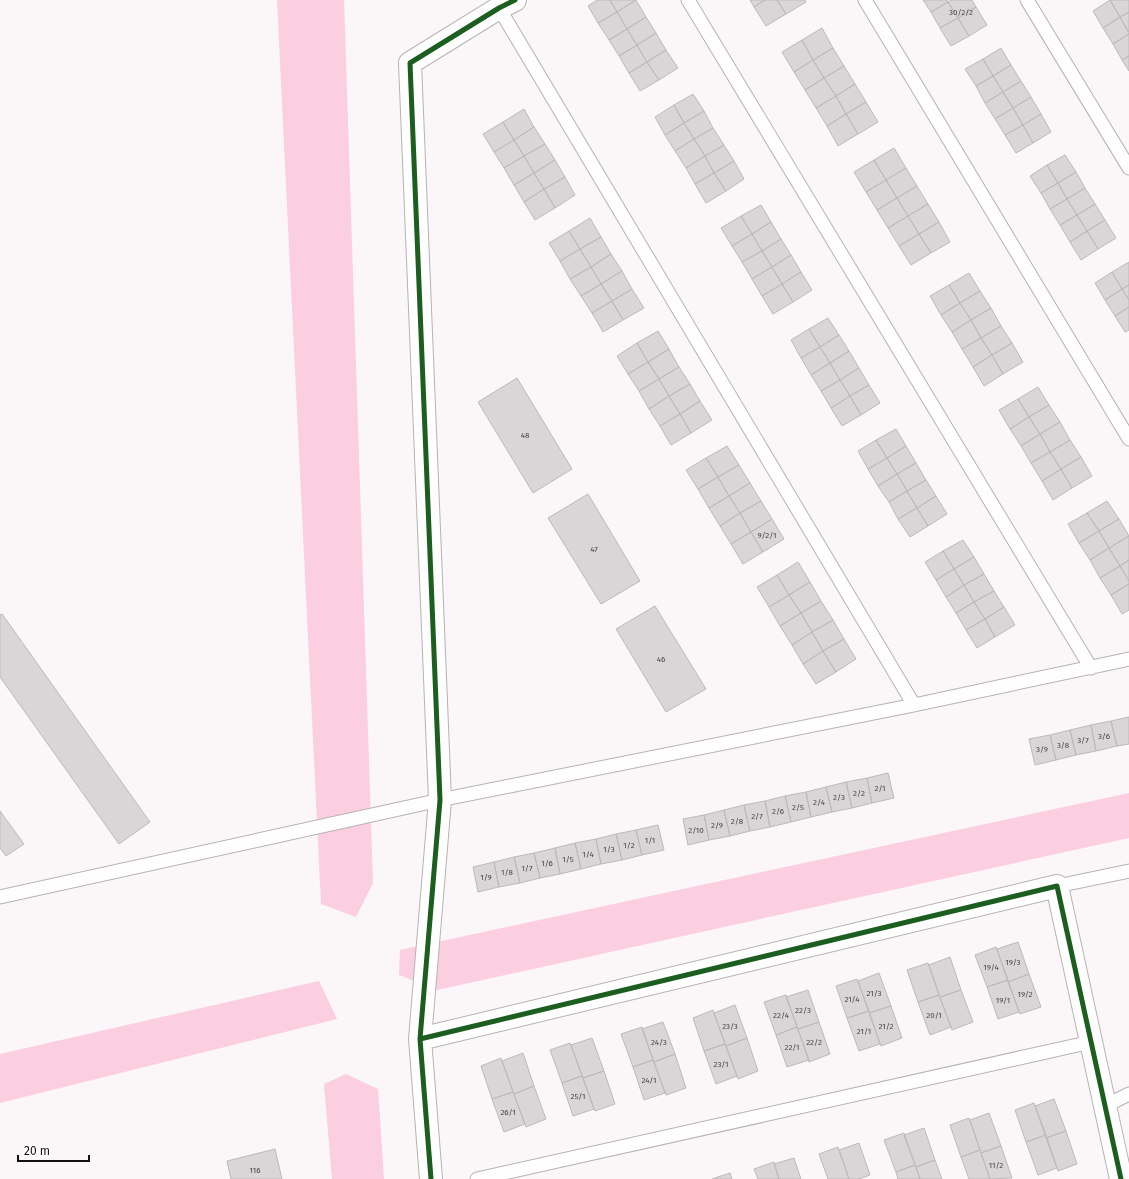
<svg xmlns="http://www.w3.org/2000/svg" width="1129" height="1179" font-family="'Fira Sans',sans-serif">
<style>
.forest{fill:#fbcee0}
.building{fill:#dad6d7;stroke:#bdb8ba}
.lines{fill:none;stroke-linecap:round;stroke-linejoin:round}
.service-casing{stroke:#b7b2b4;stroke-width:15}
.minor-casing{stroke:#b7b2b4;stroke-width:24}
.service{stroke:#fefefe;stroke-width:13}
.minor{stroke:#fefefe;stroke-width:22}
.cycleway-casing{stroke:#fff;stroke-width:8}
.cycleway{stroke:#1b5e20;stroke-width:5}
.labels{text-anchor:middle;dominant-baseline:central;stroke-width:3;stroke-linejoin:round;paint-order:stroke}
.number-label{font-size:8px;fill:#464142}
</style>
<rect width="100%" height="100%" fill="#fbf6f8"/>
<!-- forest -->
<path class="forest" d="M277 0H344L373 883 356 917 321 904Z
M1129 793V838L437 990 399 975 400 950Z
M319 981 337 1019 0 1103V1054Z
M346 1074 378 1089 384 1179H332L324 1084Z"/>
<!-- building -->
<path class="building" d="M597 0H610L617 12 598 23 588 6Z
M610 0H636L617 12Z
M636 0 646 17 627 29 617 12Z
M750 0H765L754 7Z
M765 0H777L786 14 766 26 754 7Z
M777 0H805L806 2 786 14Z
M923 0H947L948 2 931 12Z
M951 0H972L976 7 958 18 948 2Z
M1110 0H1129V12L1120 17Z
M1110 0 1120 17 1103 28 1093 11Z
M948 2 958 18 940 28 931 12Z
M976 7 987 25 969 36 958 18Z
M617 12 627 29 609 40 598 23Z
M1129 12V32L1120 17Z
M646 17 656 33 637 45 627 29Z
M1120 17 1129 34 1113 44 1103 28Z
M958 18 969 36 951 46 940 28Z
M822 28 833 48 813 60 802 40Z
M627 29 637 45 619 56 609 40Z
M656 33 666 50 647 62 637 45Z
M1129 34V56L1122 60 1113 44Z
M802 40 813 60 794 72 782 52Z
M637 45 647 62 629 73 619 56Z
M833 48 844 66 824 78 813 60Z
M1001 48 1011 65 993 76 983 59Z
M666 50 678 68 659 80 647 62Z
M1129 56V71L1122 60Z
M983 59 993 76 976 86 965 69Z
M813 60 824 78 805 90 794 72Z
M647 62 659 80 640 91 629 73Z
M1011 65 1021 81 1003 92 993 76Z
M844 66 855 84 836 96 824 78Z
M993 76 1003 92 985 103 976 86Z
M824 78 836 96 816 108 805 90Z
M1021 81 1031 97 1013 108 1003 92Z
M855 84 866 102 846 114 836 96Z
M1003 92 1013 108 995 119 985 103Z
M693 94 704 111 684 123 674 105Z
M836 96 846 114 827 126 816 108Z
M1031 97 1041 114 1023 125 1013 108Z
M866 102 878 122 858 134 846 114Z
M674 105 684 123 665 135 655 117Z
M1013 108 1023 125 1005 135 995 119Z
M524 109 534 127 514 140 503 122Z
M704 111 713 128 694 139 684 123Z
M846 114 858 134 838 146 827 126Z
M1041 114 1051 132 1033 143 1023 125Z
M503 122 514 140 494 152 483 134Z
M684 123 694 139 675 151 665 135Z
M1023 125 1033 143 1016 153 1005 135Z
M534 127 545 144 524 156 514 140Z
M713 128 724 145 705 156 694 139Z
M694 139 705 156 686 168 675 151Z
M514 140 524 156 504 168 494 152Z
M545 144 555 160 534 173 524 156Z
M724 145 734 161 714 173 705 156Z
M894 148 906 168 886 180 874 160Z
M1065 155 1076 172 1058 183 1047 165Z
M524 156 534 173 514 185 504 168Z
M705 156 714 173 695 184 686 168Z
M555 160 565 177 544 189 534 173Z
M874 160 886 180 866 192 854 172Z
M734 161 744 179 726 191 714 173Z
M1047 165 1058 183 1041 193 1030 176Z
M906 168 917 186 897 198 886 180Z
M1076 172 1085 188 1067 199 1058 183Z
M534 173 544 189 524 202 514 185Z
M714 173 726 191 706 203 695 184Z
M565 177 575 195 555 208 544 189Z
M886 180 897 198 877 210 866 192Z
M1058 183 1067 199 1050 209 1041 193Z
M917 186 928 204 908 216 897 198Z
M1085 188 1095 204 1077 215 1067 199Z
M544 189 555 208 535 220 524 202Z
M897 198 908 216 888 228 877 210Z
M1067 199 1077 215 1060 225 1050 209Z
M928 204 939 222 919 234 908 216Z
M1095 204 1105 220 1087 231 1077 215Z
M761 205 771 222 752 234 741 216Z
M1077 215 1087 231 1070 242 1060 225Z
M741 216 752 234 732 246 721 228Z
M908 216 919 234 899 246 888 228Z
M590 218 601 237 580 249 569 231Z
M1105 220 1116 238 1098 249 1087 231Z
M771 222 781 239 762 251 752 234Z
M939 222 950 242 931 253 919 234Z
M569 231 580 249 560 261 549 243Z
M1087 231 1098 249 1081 260 1070 242Z
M752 234 762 251 742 262 732 246Z
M919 234 931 253 911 265 899 246Z
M601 237 611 254 591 267 580 249Z
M781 239 791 255 772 267 762 251Z
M580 249 591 267 570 279 560 261Z
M762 251 772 267 752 279 742 262Z
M611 254 622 271 601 284 591 267Z
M791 255 801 272 782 284 772 267Z
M1129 262V285L1122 289 1112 272Z
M591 267 601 284 581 296 570 279Z
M772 267 782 284 762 296 752 279Z
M622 271 632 289 612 301 601 284Z
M801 272 812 290 793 302 782 284Z
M1112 272 1122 289 1105 300 1095 283Z
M969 273 980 291 960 303 949 285Z
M601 284 612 301 592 313 581 296Z
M782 284 793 302 773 314 762 296Z
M949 285 960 303 941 315 930 296Z
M1129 285V300L1122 289Z
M632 289 644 308 623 320 612 301Z
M1122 289 1129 300V307L1115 316 1105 300Z
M980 291 991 308 971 320 960 303Z
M612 301 623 320 603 332 592 313Z
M960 303 971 320 952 332 941 315Z
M1129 307V330L1125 332 1115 316Z
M991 308 1001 326 981 338 971 320Z
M828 318 839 335 820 347 809 329Z
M971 320 981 338 962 349 952 332Z
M1001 326 1012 343 992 355 981 338Z
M809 329 820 347 801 358 791 340Z
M658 331 669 349 648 362 637 343Z
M839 335 849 351 830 363 820 347Z
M981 338 992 355 973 367 962 349Z
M637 343 648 362 628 374 617 356Z
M1012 343 1023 362 1003 374 992 355Z
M820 347 830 363 811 375 801 358Z
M669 349 679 367 659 379 648 362Z
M849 351 859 368 840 380 830 363Z
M992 355 1003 374 984 386 973 367Z
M648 362 659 379 639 391 628 374Z
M830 363 840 380 821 391 811 375Z
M679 367 690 384 669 396 659 379Z
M859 368 869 385 850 396 840 380Z
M517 378 572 469 533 493 478 402Z
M659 379 669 396 649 409 639 391Z
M840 380 850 396 831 408 821 391Z
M690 384 700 401 680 414 669 396Z
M869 385 880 403 861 415 850 396Z
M1038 387 1049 405 1029 417 1018 399Z
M669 396 680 414 660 426 649 409Z
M850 396 861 415 842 426 831 408Z
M1018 399 1029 417 1010 429 999 410Z
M700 401 712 420 691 433 680 414Z
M1049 405 1060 422 1040 434 1029 417Z
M680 414 691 433 671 445 660 426Z
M1029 417 1040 434 1021 446 1010 429Z
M1060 422 1070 440 1050 452 1040 434Z
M896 429 906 446 887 458 876 440Z
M1040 434 1050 452 1031 463 1021 446Z
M876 440 887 458 868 469 858 451Z
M1070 440 1081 457 1061 469 1050 452Z
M727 446 739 465 718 477 706 458Z
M906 446 916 463 897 474 887 458Z
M1050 452 1061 469 1042 481 1031 463Z
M1081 457 1092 476 1072 488 1061 469Z
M706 458 718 477 698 489 686 470Z
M887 458 897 474 878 486 868 469Z
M916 463 926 480 907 491 897 474Z
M739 465 750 483 729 496 718 477Z
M1061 469 1072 488 1053 500 1042 481Z
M897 474 907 491 889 502 878 486Z
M718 477 729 496 709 508 698 489Z
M926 480 936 496 917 508 907 491Z
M750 483 761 501 740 513 729 496Z
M907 491 917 508 898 519 889 502Z
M588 494 640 581 601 604 548 518Z
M729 496 740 513 720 526 709 508Z
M936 496 947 514 928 526 917 508Z
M761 501 772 519 751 532 740 513Z
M1107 501 1119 519 1099 531 1087 513Z
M917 508 928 526 910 537 898 519Z
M740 513 751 532 731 544 720 526Z
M1087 513 1099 531 1079 543 1068 524Z
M772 519 784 539 763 552 751 532Z
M1119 519 1129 536 1109 548 1099 531Z
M1099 531 1109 548 1090 560 1079 543Z
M751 532 763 552 743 564 731 544Z
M1129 536V560L1120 566 1109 548Z
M963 540 974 557 954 569 943 551Z
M1109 548 1120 566 1100 578 1090 560Z
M943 551 954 569 936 580 925 562Z
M974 557 984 574 964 585 954 569Z
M1129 560V581L1120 566Z
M798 562 810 582 789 595 777 575Z
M1120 566 1129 581V584L1111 595 1100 578Z
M954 569 964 585 946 597 936 580Z
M984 574 994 591 974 602 964 585Z
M777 575 789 595 769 607 757 587Z
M810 582 821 601 801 613 789 595Z
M1129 584V610L1122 614 1111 595Z
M964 585 974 602 956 613 946 597Z
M994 591 1004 607 985 619 974 602Z
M789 595 801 613 780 626 769 607Z
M821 601 833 620 812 632 801 613Z
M974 602 985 619 966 630 956 613Z
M655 606 706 689 666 712 616 629Z
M1004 607 1015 625 995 637 985 619Z
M801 613 812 632 792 645 780 626Z
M2 614 150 822 119 844 0 677V615Z
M985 619 995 637 977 648 966 630Z
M833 620 844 639 823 651 812 632Z
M812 632 823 651 803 664 792 645Z
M844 639 856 659 836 672 823 651Z
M823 651 836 672 816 684 803 664Z
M1129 717V744L1117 746 1111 721Z
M1111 721 1117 746 1096 751 1091 725Z
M1091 725 1096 751 1076 755 1070 730Z
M1070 730 1076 755 1056 760 1050 735Z
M1050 735 1056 760 1035 765 1029 739Z
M888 773 894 798 872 803 867 778Z
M867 778 872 803 852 808 846 782Z
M846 782 852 808 832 812 826 787Z
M826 787 832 812 811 817 806 792Z
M806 792 811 817 791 822 785 796Z
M785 796 791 822 770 827 765 801Z
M765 801 770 827 750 831 744 805Z
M744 805 750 831 730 836 724 810Z
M724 810 730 836 709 840 704 815Z
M0 811 24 844 6 856 0 848Z
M704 815 709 840 688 845 683 819Z
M658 825 664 850 642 855 636 830Z
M636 830 642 855 622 860 616 834Z
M616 834 622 860 601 864 596 839Z
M596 839 601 864 581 869 575 843Z
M575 843 581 869 560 874 555 848Z
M555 848 560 874 540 878 534 853Z
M534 853 540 878 520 883 514 857Z
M514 857 520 883 499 887 494 862Z
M494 862 499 887 478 892 473 867Z
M1018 942 1029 974 1008 982 997 949Z
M996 947 1008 980 987 987 975 955Z
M950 957 961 990 940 997 929 965Z
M928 963 939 995 918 1002 907 970Z
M879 973 891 1006 869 1013 858 981Z
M1029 974 1041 1007 1020 1014 1008 982Z
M857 979 869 1011 847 1018 836 986Z
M1008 980 1019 1012 998 1019 987 987Z
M808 990 819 1022 798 1029 786 997Z
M961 990 973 1022 952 1030 940 997Z
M786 995 797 1027 776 1035 764 1002Z
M939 995 951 1027 930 1035 918 1002Z
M735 1005 747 1038 726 1046 714 1013Z
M891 1006 902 1038 881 1046 869 1013Z
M713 1010 725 1044 704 1051 693 1018Z
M869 1011 880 1044 859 1051 847 1018Z
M663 1022 675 1054 654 1062 642 1029Z
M819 1022 830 1054 809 1062 798 1029Z
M642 1027 653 1060 633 1067 621 1034Z
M797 1027 809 1060 787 1067 776 1035Z
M592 1038 604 1071 583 1078 571 1045Z
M747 1038 758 1071 738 1079 726 1046Z
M570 1043 582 1076 562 1083 550 1050Z
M725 1044 737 1076 716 1084 704 1051Z
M523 1053 534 1086 514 1094 502 1061Z
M675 1054 686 1088 666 1095 654 1062Z
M501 1058 513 1092 492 1099 481 1066Z
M653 1060 665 1093 644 1100 633 1067Z
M604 1071 615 1104 595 1111 583 1078Z
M582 1076 594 1109 573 1116 562 1083Z
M534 1086 546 1119 526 1127 514 1094Z
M513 1092 525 1124 504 1132 492 1099Z
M1054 1099 1066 1131 1046 1138 1035 1106Z
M1034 1103 1046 1135 1026 1142 1015 1110Z
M989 1113 1001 1146 981 1153 970 1120Z
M969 1118 980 1150 961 1157 950 1125Z
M924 1128 935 1160 916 1167 904 1135Z
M1066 1131 1077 1164 1058 1171 1046 1138Z
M904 1133 915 1165 896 1172 884 1140Z
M1046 1135 1057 1168 1038 1175 1026 1142Z
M859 1143 870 1175 859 1179H849L839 1150Z
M1001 1146 1012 1178 990 1179 981 1153Z
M838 1147 839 1150 849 1179H828L819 1154Z
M275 1149 282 1179H231L227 1161Z
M980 1150 990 1179H969L961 1157Z
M794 1158 801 1179H779L774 1164Z
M935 1160 942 1179H920L916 1167Z
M774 1162 779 1179H758L754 1169Z
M915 1165 920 1179H898L896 1172Z
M730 1173 732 1179H712Z"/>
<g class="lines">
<defs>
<path id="service" d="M688 0 1091 668
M865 0 1129 439
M1027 0 1129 168
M499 8 914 705
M1057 886 1129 871
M0 897 440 800 914 705 1129 659
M1105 1106 1129 1094
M477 1179 1091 1042"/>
<path id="minor" d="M420 1039 1057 886 1121 1179
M431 1179 420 1039 440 800 410 63 499 8 515 0"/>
</defs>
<!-- service casing -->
<use href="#service" class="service-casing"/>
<!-- minor casing -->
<use href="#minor" class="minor-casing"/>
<!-- service -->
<use href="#service" class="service"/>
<!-- minor -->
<use href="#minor" class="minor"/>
<defs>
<path id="cycleway" d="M420 1039 1057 886 1121 1179
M431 1179 420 1039 440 800 410 63 499 8 515 0"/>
</defs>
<!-- cycleway casing -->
<use href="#cycleway" class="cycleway-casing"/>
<!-- cycleway -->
<use href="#cycleway" class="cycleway"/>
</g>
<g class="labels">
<!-- number labels -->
<g class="number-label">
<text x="961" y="12">30/2/2</text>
<text x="525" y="435">48</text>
<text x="767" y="535">9/2/1</text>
<text x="594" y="549">47</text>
<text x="661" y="659">46</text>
<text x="1104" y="736">3/6</text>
<text x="1083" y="740">3/7</text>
<text x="1063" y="745">3/8</text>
<text x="1042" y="749">3/9</text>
<text x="880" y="788">2/1</text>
<text x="859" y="793">2/2</text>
<text x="839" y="797">2/3</text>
<text x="819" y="802">2/4</text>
<text x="798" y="807">2/5</text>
<text x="778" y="811">2/6</text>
<text x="757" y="816">2/7</text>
<text x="737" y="821">2/8</text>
<text x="717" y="825">2/9</text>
<text x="696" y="830">2/10</text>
<text x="650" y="840">1/1</text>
<text x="629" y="845">1/2</text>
<text x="609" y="849">1/3</text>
<text x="588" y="854">1/4</text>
<text x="568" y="859">1/5</text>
<text x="547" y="863">1/6</text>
<text x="527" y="868">1/7</text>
<text x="507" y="872">1/8</text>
<text x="486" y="877">1/9</text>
<text x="1013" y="962">19/3</text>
<text x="991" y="967">19/4</text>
<text x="874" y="993">21/3</text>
<text x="1025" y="994">19/2</text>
<text x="852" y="999">21/4</text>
<text x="1003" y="1000">19/1</text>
<text x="803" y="1010">22/3</text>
<text x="781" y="1015">22/4</text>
<text x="934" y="1015">20/1</text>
<text x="730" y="1026">23/3</text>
<text x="886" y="1026">21/2</text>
<text x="864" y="1031">21/1</text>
<text x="659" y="1042">24/3</text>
<text x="814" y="1042">22/2</text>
<text x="792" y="1047">22/1</text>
<text x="721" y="1064">23/1</text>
<text x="649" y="1080">24/1</text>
<text x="578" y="1096">25/1</text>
<text x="508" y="1112">26/1</text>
<text x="996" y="1165">11/2</text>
<text x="255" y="1170">116</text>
</g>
</g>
<!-- scale -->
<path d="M18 1155v6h71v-6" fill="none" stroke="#140f11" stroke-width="2"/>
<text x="24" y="1155" font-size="12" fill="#140f11" stroke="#ffffff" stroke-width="3" paint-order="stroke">20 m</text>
</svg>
